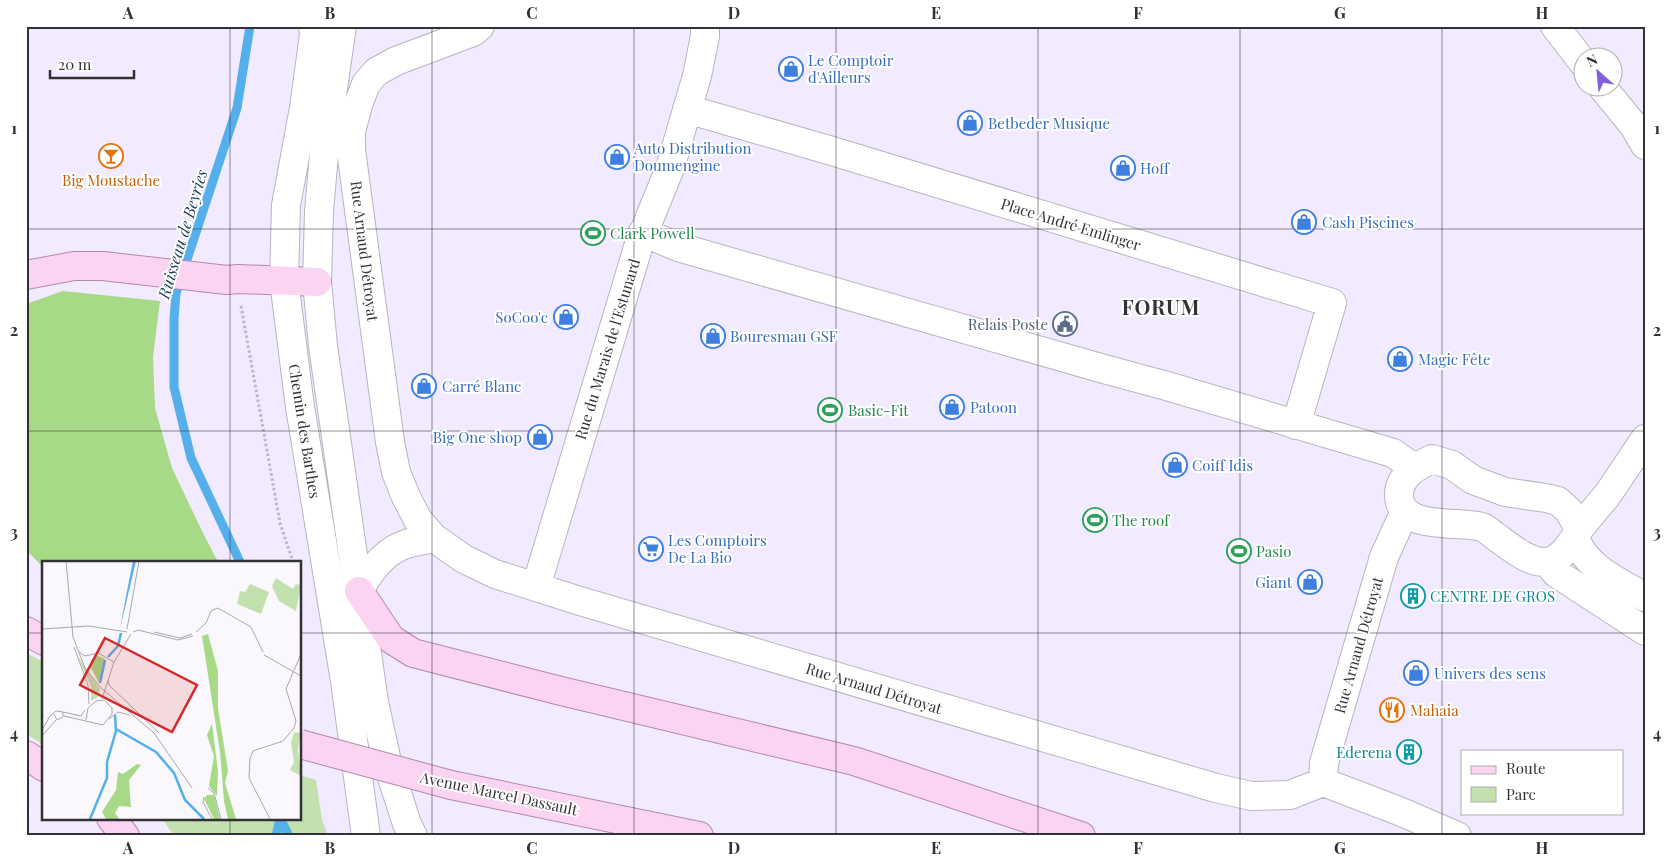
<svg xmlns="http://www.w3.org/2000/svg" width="1671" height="862" font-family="'Playfair Display',serif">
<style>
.built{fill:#f2eafe;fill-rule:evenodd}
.green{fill:#c2e1af}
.forest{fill:#a7da87}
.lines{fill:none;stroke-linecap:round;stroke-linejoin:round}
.stream{stroke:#54afeb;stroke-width:9}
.minor-casing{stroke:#b9b4c1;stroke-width:30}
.major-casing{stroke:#b389ab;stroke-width:30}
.path{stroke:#bab8bd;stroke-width:3;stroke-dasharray:2.5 2.5;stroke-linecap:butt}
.minor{stroke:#fff;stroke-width:28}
.major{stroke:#fbd4f2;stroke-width:28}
.major-bridge-casing{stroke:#b389ab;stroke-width:30;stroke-linecap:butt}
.major-bridge{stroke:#fbd4f2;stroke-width:28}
.grid{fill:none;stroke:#333136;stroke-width:1;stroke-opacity:0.55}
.labels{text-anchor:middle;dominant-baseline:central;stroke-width:4;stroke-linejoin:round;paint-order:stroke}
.shop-label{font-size:15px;fill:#366cbe;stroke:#fff;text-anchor:start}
.food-label{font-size:15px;fill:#c56008;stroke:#fff}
.street-label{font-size:15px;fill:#333136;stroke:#fff}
.leisure-label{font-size:15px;fill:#27864d;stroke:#fff;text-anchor:start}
.service-label{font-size:15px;fill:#4e5e75;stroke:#fff;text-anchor:end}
.culture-label{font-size:15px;fill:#0d838f;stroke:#fff;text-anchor:start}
.water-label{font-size:16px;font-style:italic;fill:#1a4059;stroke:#fff}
.district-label{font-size:20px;font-weight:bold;letter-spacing:1px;fill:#333136;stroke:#fff}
.inset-river{fill:none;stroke:#54afeb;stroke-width:2.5}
.inset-road{fill:none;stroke:#aaa8ad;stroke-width:1}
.view{fill:#d62828;fill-opacity:0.15;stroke:#d62828;stroke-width:2.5}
.inset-edge{fill:none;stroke:#333136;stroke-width:2.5}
.neatline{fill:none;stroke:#333136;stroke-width:2}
.grid-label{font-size:16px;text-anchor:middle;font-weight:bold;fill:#333136}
</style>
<rect width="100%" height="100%" fill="#faf8fd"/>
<!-- built -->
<path class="built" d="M26 26H1645V836H26V816L32 814 26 809ZM1584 58H1614V88H1584ZM44 562H300V818H44ZM1462 751H1622V813H1462Z"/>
<!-- green -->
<path class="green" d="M26 653 44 662V745L26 734Z
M300 775 316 780 322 820 328 836H174L162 818H300Z"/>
<!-- forest -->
<path class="forest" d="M63 291 160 301 153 357 155 408 172 468 202 531 218 562H44V568L26 550V304Z"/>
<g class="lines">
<!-- stream -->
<path class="stream" d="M240 562 191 458 174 387V319L176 293 237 108 250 26
M280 818 289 836
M276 836 280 819"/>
<defs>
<path id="minor" d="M313 26 314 35 304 108 286 205 284 281 300 407 345 681 366 836
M342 26 325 143 319 211 317 282 323 346 374 702 387 762 407 824 413 836
M480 26 473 32 396 61 376 72 366 84 359 102 351 131V150L390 442 396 472 406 497 418 520 434 538 464 559 495 574 580 601 1216 788 1251 796 1290 795 1323 782 1399 811 1457 836
M1555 26 1584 64
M1603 88 1634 126 1645 145
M687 109 832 151 1332 303 1296 425
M643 232 678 247 1104 369 1167 386 1393 453 1414 468
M1432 459 1452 465 1473 480 1505 492 1546 498 1558 501 1569 511 1579 529C1574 541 1560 562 1545 562 1527 562 1509 546 1495 536 1491 533 1487 529 1482 527 1459 520 1397 532 1399 493 1401 474 1417 466 1432 459Z
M1579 529 1608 494 1645 439
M1575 538C1586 568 1619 582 1645 597
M1547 562 1556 573 1645 631
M536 587 639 244 670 168 697 76 705 36V26
M359 591C369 572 385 551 406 544 415 541 425 540 434 538
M1323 782 1324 763 1384 557 1405 511"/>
<path id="major" d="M26 275 74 266H103L227 280 238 279 317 282
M359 591 391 639 413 653 561 691 854 761 1081 836
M26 631 44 641
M26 755 44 767
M451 785 699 836
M111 818 125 836"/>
</defs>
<!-- minor casing -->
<use href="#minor" class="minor-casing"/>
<!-- major casing -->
<use href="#major" class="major-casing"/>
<!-- path -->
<path class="path" d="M241 306 280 523 293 562"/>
<!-- minor -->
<use href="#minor" class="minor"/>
<!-- major -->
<use href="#major" class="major"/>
<defs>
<path id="major-bridge" d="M300 744 451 785"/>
</defs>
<!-- major-bridge casing -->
<use href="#major-bridge" class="major-bridge-casing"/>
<!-- major-bridge -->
<use href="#major-bridge" class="major-bridge"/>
</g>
<!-- grid -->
<path class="grid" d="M230 26V562M432 26V836M634 26V836M836 26V836M1038 26V836M1240 26V836M1442 26V836M26 229H1645M26 431H1645M26 633H44M300 633H1645M230 818V836"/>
<!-- icons -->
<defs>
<symbol id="shop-ring" viewBox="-11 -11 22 22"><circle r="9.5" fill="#fff" stroke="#3f7fe0" stroke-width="1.5"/><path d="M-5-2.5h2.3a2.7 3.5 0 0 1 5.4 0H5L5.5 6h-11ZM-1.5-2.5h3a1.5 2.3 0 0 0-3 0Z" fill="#3f7fe0"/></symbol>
<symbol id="bar-ring" viewBox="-11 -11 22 22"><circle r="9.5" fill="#fff" stroke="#e8710a" stroke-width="1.5"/><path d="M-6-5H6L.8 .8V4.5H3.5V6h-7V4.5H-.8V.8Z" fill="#e8710a"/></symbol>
<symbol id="stadium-ring" viewBox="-11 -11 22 22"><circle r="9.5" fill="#fff" stroke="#2e9e5b" stroke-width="1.5"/><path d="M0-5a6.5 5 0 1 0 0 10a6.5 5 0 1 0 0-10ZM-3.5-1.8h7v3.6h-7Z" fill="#2e9e5b"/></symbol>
<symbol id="civic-ring" viewBox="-11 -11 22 22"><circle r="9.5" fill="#fff" stroke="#5c6f8a" stroke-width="1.5"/><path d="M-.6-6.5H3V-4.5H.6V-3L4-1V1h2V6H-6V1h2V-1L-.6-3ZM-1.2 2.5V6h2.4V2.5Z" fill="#5c6f8a"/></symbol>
<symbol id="supermarket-ring" viewBox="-11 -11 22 22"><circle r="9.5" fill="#fff" stroke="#3f7fe0" stroke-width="1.5"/><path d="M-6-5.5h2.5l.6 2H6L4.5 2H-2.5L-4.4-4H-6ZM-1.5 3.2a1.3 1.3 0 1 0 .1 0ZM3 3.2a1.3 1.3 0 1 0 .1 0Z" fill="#3f7fe0"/></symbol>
<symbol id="building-ring" viewBox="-11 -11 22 22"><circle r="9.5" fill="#fff" stroke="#0f9aa8" stroke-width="1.5"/><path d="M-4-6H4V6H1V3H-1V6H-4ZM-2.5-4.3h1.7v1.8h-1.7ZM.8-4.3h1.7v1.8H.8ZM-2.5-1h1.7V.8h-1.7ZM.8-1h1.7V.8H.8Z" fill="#0f9aa8"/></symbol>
<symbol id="restaurant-ring" viewBox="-11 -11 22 22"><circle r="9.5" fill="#fff" stroke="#e8710a" stroke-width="1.5"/><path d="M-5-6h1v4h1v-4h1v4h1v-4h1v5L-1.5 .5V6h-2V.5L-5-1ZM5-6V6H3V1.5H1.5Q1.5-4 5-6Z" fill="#e8710a"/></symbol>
</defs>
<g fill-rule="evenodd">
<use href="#shop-ring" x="777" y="55" width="28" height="28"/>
<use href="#shop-ring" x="956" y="109" width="28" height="28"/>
<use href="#bar-ring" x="97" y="142" width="28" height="28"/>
<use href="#shop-ring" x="603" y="143" width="28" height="28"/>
<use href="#shop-ring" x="1109" y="154" width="28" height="28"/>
<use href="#shop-ring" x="1290" y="208" width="28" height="28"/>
<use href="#stadium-ring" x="579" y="219" width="28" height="28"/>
<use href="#shop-ring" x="552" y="303" width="28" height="28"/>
<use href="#civic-ring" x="1051" y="310" width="28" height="28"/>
<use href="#shop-ring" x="699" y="322" width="28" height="28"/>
<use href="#shop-ring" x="1386" y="345" width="28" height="28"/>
<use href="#shop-ring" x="410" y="372" width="28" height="28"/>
<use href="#shop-ring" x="938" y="393" width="28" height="28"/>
<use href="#stadium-ring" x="816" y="396" width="28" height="28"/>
<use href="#shop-ring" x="526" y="423" width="28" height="28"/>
<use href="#shop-ring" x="1161" y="451" width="28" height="28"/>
<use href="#stadium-ring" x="1081" y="506" width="28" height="28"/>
<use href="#supermarket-ring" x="637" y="535" width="28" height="28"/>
<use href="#stadium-ring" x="1225" y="537" width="28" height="28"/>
<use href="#shop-ring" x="1296" y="568" width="28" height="28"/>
<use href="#building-ring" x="1399" y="582" width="28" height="28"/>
<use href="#shop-ring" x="1402" y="659" width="28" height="28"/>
<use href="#restaurant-ring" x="1378" y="696" width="28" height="28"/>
<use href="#building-ring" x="1395" y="738" width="28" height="28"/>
</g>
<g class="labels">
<!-- shop labels -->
<g class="shop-label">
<text x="808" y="60">Le Comptoir<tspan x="808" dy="17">d'Ailleurs</tspan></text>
<text x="988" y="123">Betbeder Musique</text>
<text x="634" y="148">Auto Distribution<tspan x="634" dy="17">Doumengine</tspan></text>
<text x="1140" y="168">Hoff</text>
<text x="1322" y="222">Cash Piscines</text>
<text x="548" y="317" text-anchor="end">SoCoo'c</text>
<text x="730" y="336">Bouresmau GSF</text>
<text x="1418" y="359">Magic Fête</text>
<text x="442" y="386">Carré Blanc</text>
<text x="970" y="407">Patoon</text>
<text x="522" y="437" text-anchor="end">Big One shop</text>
<text x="1192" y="465">Coiff Idis</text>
<text x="668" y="540">Les Comptoirs<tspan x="668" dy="17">De La Bio</tspan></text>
<text x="1292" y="582" text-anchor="end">Giant</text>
<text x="1434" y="673">Univers des sens</text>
</g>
<!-- food labels -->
<g class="food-label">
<text x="111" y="180">Big Moustache</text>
<text x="1410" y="710" text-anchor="start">Mahaia</text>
</g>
<!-- street labels -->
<g class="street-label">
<text transform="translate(1071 224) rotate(17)">Place André Emlinger</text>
<text transform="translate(365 251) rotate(83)">Rue Arnaud Détroyat</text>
<text transform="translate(607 349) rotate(-73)">Rue du Marais de l'Estunard</text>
<text transform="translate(305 431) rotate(81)">Chemin des Barthes</text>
<text transform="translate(1358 645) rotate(-74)">Rue Arnaud Détroyat</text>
<text transform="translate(874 688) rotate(17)">Rue Arnaud Détroyat</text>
<text transform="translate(499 793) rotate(12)">Avenue Marcel Dassault</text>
</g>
<!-- leisure labels -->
<g class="leisure-label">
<text x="610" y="233">Clark Powell</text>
<text x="848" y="410">Basic-Fit</text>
<text x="1112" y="520">The roof</text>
<text x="1256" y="551">Pasio</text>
</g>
<!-- service labels -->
<g class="service-label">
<text x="1048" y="324">Relais Poste</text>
</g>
<!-- culture labels -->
<g class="culture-label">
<text x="1430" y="596">CENTRE DE GROS</text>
<text x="1392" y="752" text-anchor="end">Ederena</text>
</g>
<!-- water labels -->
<g class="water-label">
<text transform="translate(182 234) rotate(-73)">Ruisseau de Beyries</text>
</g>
<!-- district labels -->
<g class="district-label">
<text x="1161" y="306">FORUM</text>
</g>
</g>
<!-- overview -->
<g transform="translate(42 561)">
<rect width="259" height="259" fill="#faf8fd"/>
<path d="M234 17 251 28 254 23 259 24 254 50 237 40 230 25ZM208 23 227 31 219 53 195 43 198 30 203 31ZM35 94 58 128 56 136 49 140V126ZM252 171 259 172 256 188 259 215 248 209 252 201 249 182Z" fill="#c2e1af"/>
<path d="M166 73 176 110V147L186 210 183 222 194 258H186L182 240 178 191 160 75ZM54 94 63 98 57 122 48 105ZM170 163 176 210 175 235 167 225 172 195 165 174ZM95 203 99 204 87 219 89 246 77 245 73 252 77 258H64L60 251 74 229 76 211 81 213ZM165 234H172L178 258H172L162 238Z" fill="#a7da87"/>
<path d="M91 0H94L78 68 84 35Z" fill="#54afeb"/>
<path class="inset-river" d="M66 96 76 85 79 72M58 122 63 99M74 168 114 191 132 212 143 239 162 258M48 258 65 217V201L74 170 73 154"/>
<path class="inset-road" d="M24 0 31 76 43 107 59 127 112 172 150 227M0 68 47 65 85 71M85 68 97 0M91 71 96 69 136 79 151 75M112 71 138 77 150 73M154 71 164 62 169 50 176 47 209 66 221 91M32 86 46 124 47 143M37 91 43 95 56 92 72 101M222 94 259 115M66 119 67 124 117 172M60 138 72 101 89 73M21 151 39 155 43 149M22 155 61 164 70 153V147L62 139 54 140 46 147 44 159M67 158 76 151 88 154M0 169 8 155 14 150 21 151V156L15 159 12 153M0 175 14 159M166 227 172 232 179 258M162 236 161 241 170 258M228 258 207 217 208 197 211 190 241 180 252 167 254 160 244 128 259 93"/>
<path class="view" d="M63 77 155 124 130 171 38 124Z"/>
<rect width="259" height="259" class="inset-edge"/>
</g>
<!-- border -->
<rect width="1671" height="862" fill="none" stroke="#ffffff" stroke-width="55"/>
<!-- legend -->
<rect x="1461" y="750" width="162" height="65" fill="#ffffff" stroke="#adadaf"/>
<rect x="1471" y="766" width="25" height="8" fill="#fbd4f2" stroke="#adadaf"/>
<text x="1506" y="774" font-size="15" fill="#333136">Route</text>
<rect x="1471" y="787" width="25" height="15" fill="#c2e1af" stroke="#adadaf"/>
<text x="1506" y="800" font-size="15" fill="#333136">Parc</text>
<!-- north arrow -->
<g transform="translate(1598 72) rotate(333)"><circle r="24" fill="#ffffff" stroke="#adadaf"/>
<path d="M0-4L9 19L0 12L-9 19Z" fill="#8260db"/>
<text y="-8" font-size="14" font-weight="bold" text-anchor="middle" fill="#333136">N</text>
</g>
<!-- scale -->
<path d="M50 70v8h84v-8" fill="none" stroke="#333136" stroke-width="2.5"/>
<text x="58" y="70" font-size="15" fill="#333136" stroke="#ffffff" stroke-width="4" paint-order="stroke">20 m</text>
<rect x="28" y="28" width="1616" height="806" class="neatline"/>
<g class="grid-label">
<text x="128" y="19">A</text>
<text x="330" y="19">B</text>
<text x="532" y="19">C</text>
<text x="734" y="19">D</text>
<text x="936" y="19">E</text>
<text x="1138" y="19">F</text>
<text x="1340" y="19">G</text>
<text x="1542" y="19">H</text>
<text x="14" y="134">1</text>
<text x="1657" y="134">1</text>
<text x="14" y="336">2</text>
<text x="1657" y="336">2</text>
<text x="14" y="538">3</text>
<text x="1657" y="538">3</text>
<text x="14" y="739">4</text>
<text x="1657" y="739">4</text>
<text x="128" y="854">A</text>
<text x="330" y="854">B</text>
<text x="532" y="854">C</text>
<text x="734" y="854">D</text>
<text x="936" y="854">E</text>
<text x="1138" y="854">F</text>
<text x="1340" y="854">G</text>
<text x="1542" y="854">H</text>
</g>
</svg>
